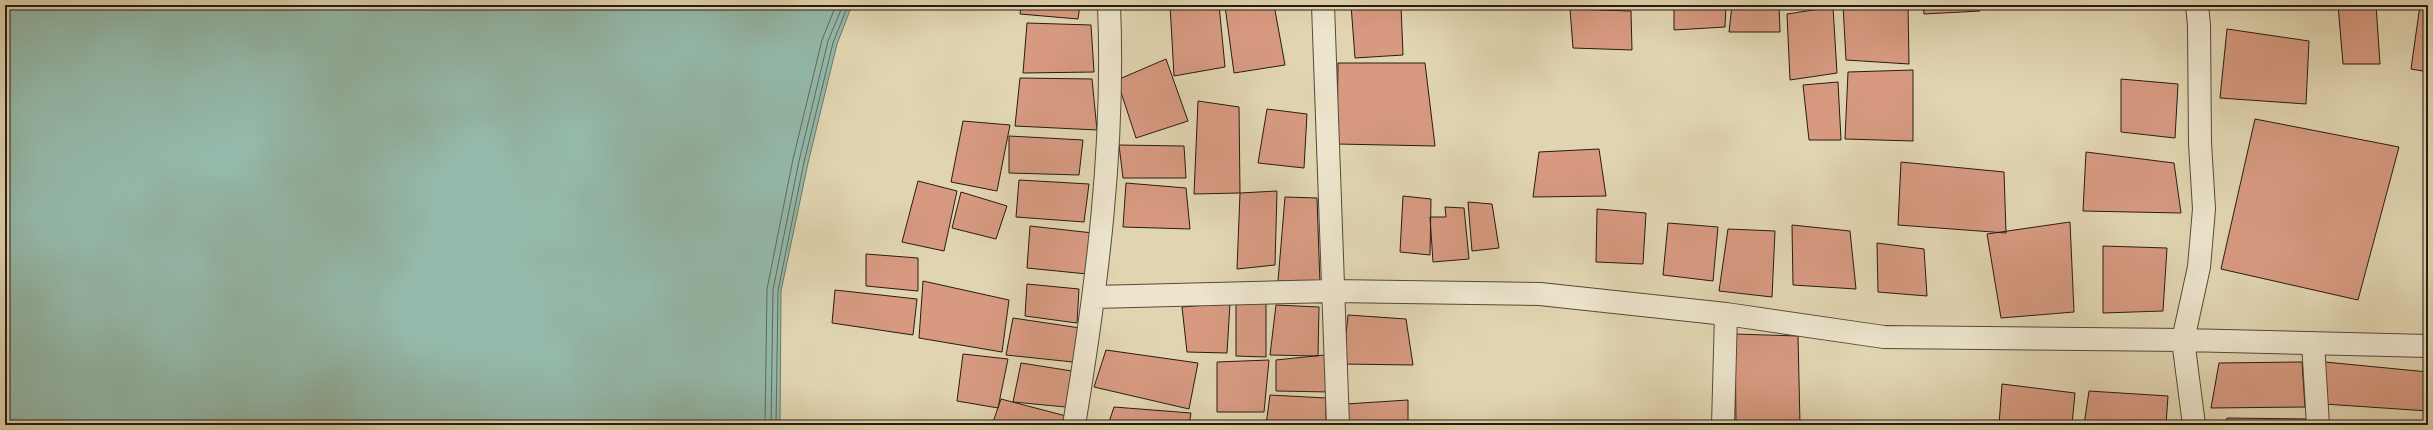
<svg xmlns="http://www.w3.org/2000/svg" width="2433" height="430" font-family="'Libre Bodoni',serif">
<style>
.water{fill:#94b9aa;stroke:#687a6d}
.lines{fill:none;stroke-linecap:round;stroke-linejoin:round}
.shore{stroke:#5d6a5e;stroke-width:1}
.building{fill:#d79a81;stroke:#261c11}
.minor-casing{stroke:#554a39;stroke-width:24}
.minor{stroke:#ece4cc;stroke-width:22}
</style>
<rect width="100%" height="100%" fill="#e1d5b1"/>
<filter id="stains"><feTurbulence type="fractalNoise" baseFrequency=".005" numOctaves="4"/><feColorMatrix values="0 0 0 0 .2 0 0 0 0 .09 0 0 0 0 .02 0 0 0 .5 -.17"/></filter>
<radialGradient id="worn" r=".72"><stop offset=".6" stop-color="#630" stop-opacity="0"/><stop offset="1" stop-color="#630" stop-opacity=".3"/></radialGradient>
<!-- water -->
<path class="water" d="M5 5H852L837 44 808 163 781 291 780 425H5Z"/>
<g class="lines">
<!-- shore -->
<path class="shore" d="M765 425 767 289 793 159 822 40 836 5
M771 425 773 290 799 161 828 41 843 5
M776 425 778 291 804 162 833 43 848 5"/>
</g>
<!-- building -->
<path class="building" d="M1021 5H1080L1078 19 1020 14Z
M1170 5H1219L1225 67 1174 76Z
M1274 5 1285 65 1234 73 1225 6Z
M1351 5H1401L1403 55 1355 58Z
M1674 5H1726L1725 27 1674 30Z
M1732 5H1779L1780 32H1729Z
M1789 5H1821L1790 9Z
M1843 5H1908L1909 64 1846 60Z
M1923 5H1979L1980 11 1924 14Z
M2338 5H2376L2380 64H2343Z
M2420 5H2428V72L2411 69Z
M1833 7 1837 73 1790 80 1787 14Z
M1570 9 1631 11 1632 50 1573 48Z
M1027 23 1091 25 1094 72 1023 73Z
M2227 29 2309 41 2306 104 2220 98Z
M1166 59 1188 121 1136 138 1117 80Z
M1338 63H1425L1435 146 1337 144Z
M1913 70V141L1845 139 1848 72Z
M1020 78 1092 79 1097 130 1015 126Z
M2121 79 2178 84 2175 138 2121 132Z
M1838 82 1841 140H1809L1803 85Z
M1198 101 1239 107 1240 193 1194 194Z
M1267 109 1307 114 1304 168 1258 163Z
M2255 119 2399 147 2358 300 2221 269Z
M963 121 1010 125 997 191 951 182Z
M1009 136 1083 140 1079 175 1009 173Z
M1119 145 1184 146 1186 178H1123Z
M1599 149 1606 196 1533 197 1539 152Z
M2086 152 2174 163 2181 213 2083 211Z
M1901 162 2004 172 2006 233 1898 225Z
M1019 180 1089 184 1084 222 1016 217Z
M918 181 957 191 944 251 902 242Z
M1126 183 1186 188 1190 229 1123 227Z
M1277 191 1275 265 1237 269 1240 193Z
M961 192 1007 206 996 239 952 228Z
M1403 196 1431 199 1430 255 1400 252Z
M1285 197 1317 198 1320 284 1278 281Z
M1468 202 1492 204 1499 248 1472 251Z
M1445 207 1464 208 1469 259 1433 262 1430 217H1446Z
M1597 209 1646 213 1643 264 1596 262Z
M2070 222 2074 312 2001 318 1987 234Z
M1668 223 1718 227 1713 281 1663 275Z
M1792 225 1850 231 1856 289 1793 285Z
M1030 226 1093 233 1087 274 1027 268Z
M1728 229 1775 231 1772 297 1719 291Z
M1877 243 1924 249 1927 296 1878 292Z
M2103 246 2167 248 2163 311 2103 313Z
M866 254 918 258V291L866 286Z
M923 281 1009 300 1002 352 919 338Z
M1027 284 1079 289 1077 323 1025 316Z
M835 290 917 299 913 335 832 323Z
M1266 298V357L1236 356V300Z
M1230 303 1227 353 1187 352 1182 307Z
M1276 305 1319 307 1318 356 1270 355Z
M1348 315 1406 319 1413 365 1343 364Z
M1013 318 1080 328 1073 362 1006 355Z
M1735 334 1798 336 1800 425H1736Z
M1106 350 1198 363 1189 409 1094 387Z
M963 354 1008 359 998 408 957 401Z
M1334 354 1330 392 1276 391V360Z
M1269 360 1264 412H1217V362Z
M2302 362 2305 407 2211 408 2219 363Z
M2325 362 2428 372V411L2324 404Z
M1021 363 1072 371 1066 407 1013 402Z
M2002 384 2075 393 2072 425H1999Z
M2089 391 2168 396 2166 425H2084Z
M1270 395 1326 398V425H1266Z
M1001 399 1066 416 1064 425H992Z
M1408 400V425H1346V404Z
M1114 407 1191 413 1189 425H1108Z
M2227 418 2306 419V425H2226Z"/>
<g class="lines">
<defs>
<path id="minor" d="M1323 5 1338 425
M2197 5 2199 25 2200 143 2204 209 2199 267 2183 340 2428 346
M1094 297 1332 291 1540 294 1726 314 1884 337 2183 340 2194 425
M2313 343 2318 425
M1074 425C1097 286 1115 146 1109 5
M1723 425 1726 314"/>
</defs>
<!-- minor casing -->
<use href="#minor" class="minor-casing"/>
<!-- minor -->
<use href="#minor" class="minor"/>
</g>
<!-- margin -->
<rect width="2433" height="430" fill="none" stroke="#e1d5b1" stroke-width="20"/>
<rect x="6" y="6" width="2421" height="418" fill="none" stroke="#261c11" stroke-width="2"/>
<rect x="10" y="10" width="2413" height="410" fill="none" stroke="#261c11"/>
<rect width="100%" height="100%" filter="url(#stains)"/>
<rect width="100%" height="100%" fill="url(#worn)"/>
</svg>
